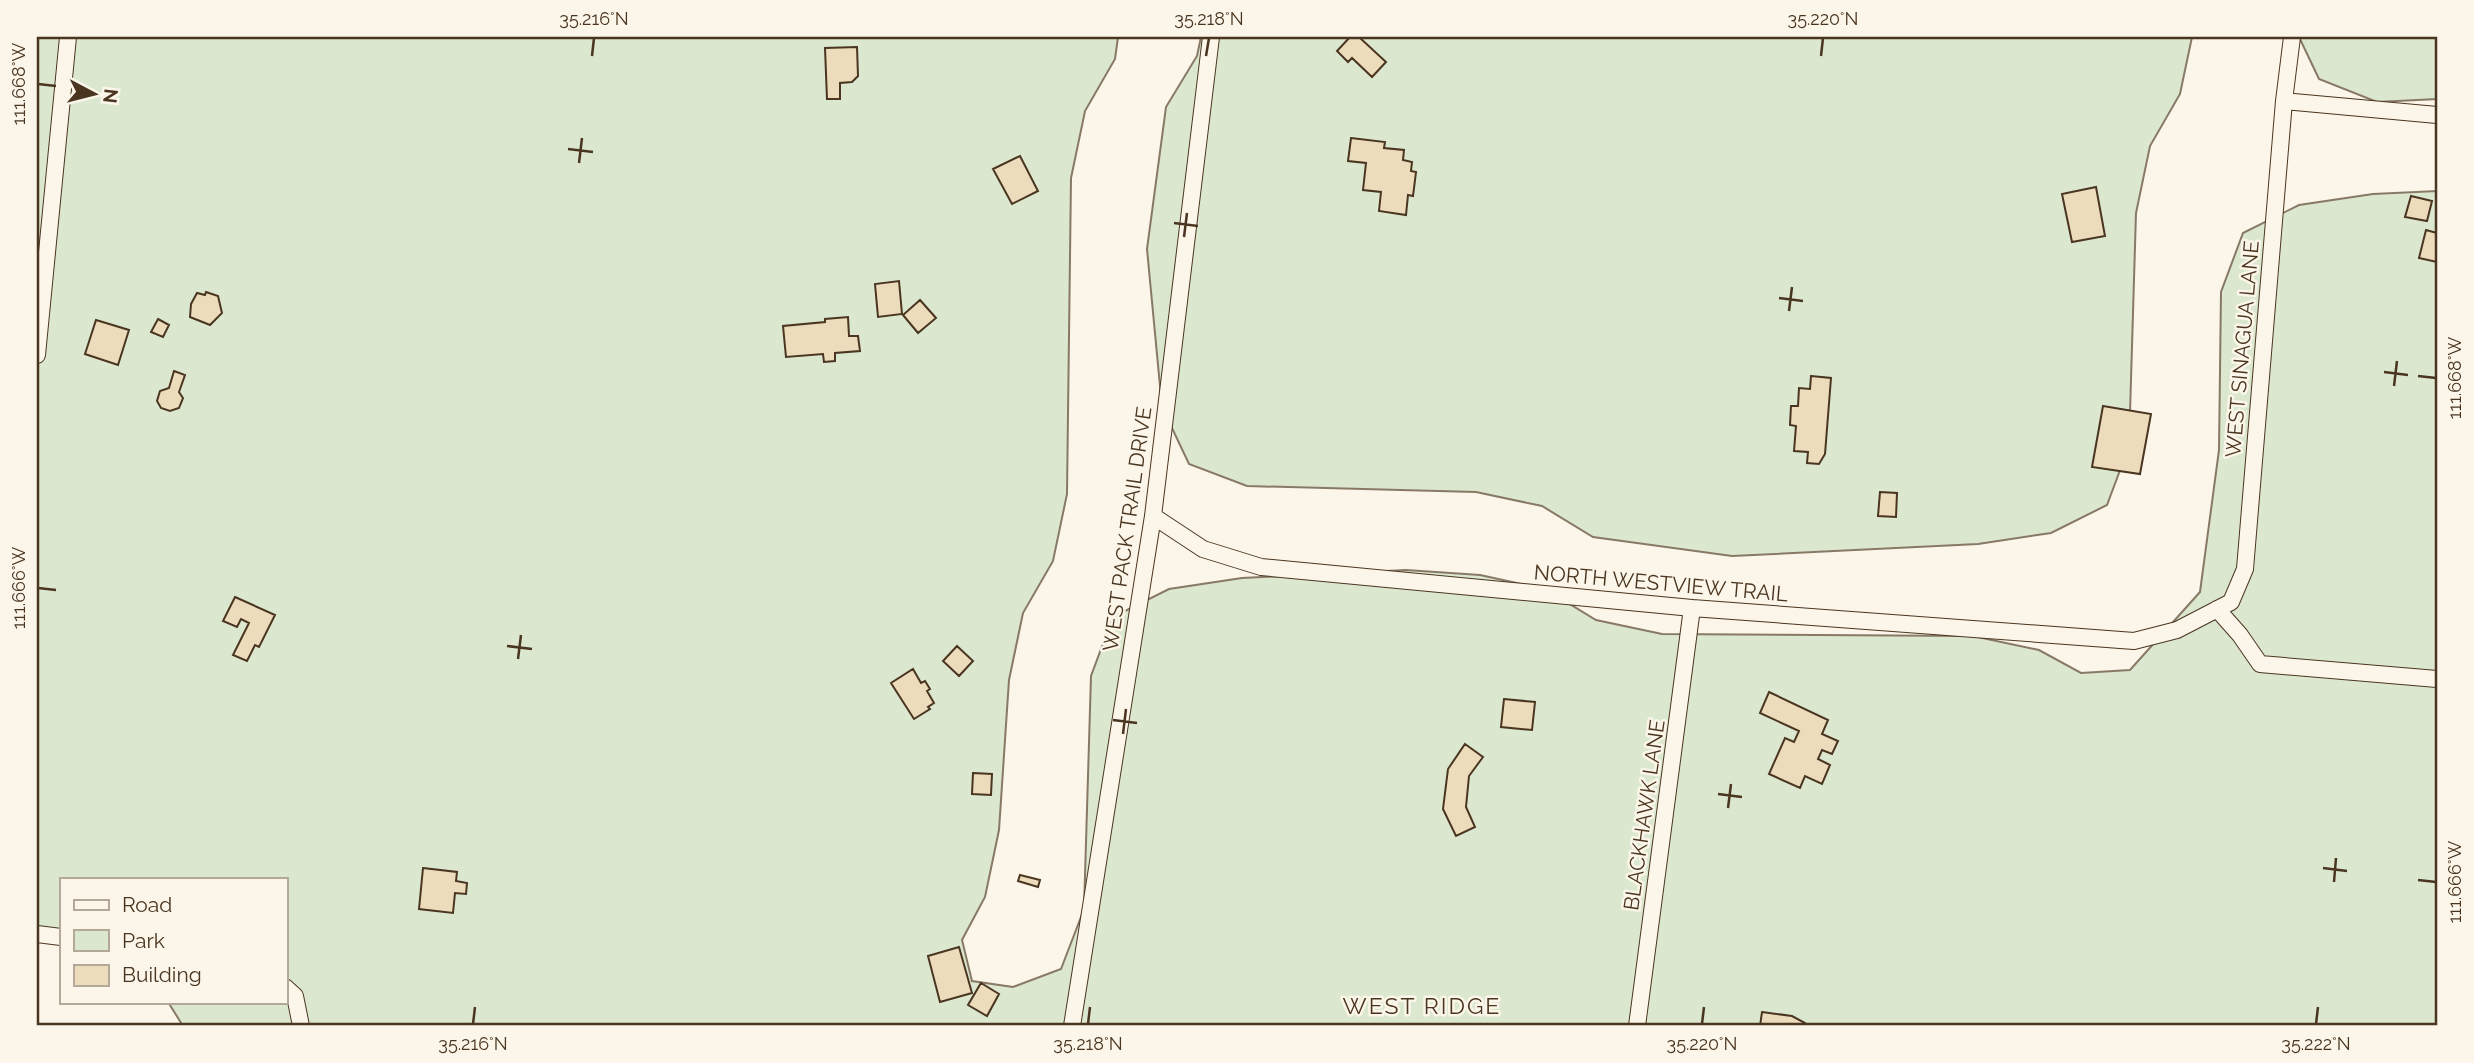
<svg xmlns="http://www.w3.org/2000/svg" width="2474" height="1063" font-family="Raleway,sans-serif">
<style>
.green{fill:#dce7d0;stroke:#887966;stroke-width:2}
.building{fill:#ecdcbc;stroke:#4a3520;stroke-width:2}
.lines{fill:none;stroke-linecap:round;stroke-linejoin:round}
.street-casing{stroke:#4a3520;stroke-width:18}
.street{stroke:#fbf6e9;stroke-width:16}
.ticks{fill:none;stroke:#4a3520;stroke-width:2.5}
.labels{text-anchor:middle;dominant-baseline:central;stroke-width:5;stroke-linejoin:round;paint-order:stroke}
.street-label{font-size:21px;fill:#4a3520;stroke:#fbf6e9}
.neighbourhood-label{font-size:23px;letter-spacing:2px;fill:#4a3520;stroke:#fbf6e9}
.neatline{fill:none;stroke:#4a3520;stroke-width:2.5}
.ticks-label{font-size:18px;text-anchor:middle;fill:#4a3520}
</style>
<rect width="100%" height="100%" fill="#fbf6e9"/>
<!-- green -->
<path class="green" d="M37 37H1118L1115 59 1085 111 1071 178 1067 494 1053 561 1023 613 1009 680 999 830 985 897 962 940 972 981 1013 987 1061 969 1084 909 1091 676 1113 617 1169 589 1242 578 1406 570 1480 575 1545 589 1596 620 1662 634 1973 636 2039 650 2081 673 2130 670 2200 592 2219 450 2221 292 2243 233 2299 205 2373 194 2437 191V1026H183L168 1002H285V879H61V941L37 928Z
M1201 37H2192L2180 94 2150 146 2136 213 2129 446 2107 505 2051 533 1978 544 1732 556 1593 537 1542 506 1476 492 1247 486 1189 464 1162 407 1147 249 1166 107 1197 56Z
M2299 37H2437V99L2377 102 2319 79Z"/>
<!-- building -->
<path class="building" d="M1350 37H1359L1386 62 1372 77 1352 58 1348 62 1337 51Z
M857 47 858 76 852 82 840 83V99H827L825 48Z
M1351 138 1385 142 1384 148 1404 150 1403 160 1412 162 1411 171 1416 172 1413 196 1408 195 1406 215 1379 211 1381 192 1363 190 1366 163 1348 161Z
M1020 156 1038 191 1012 204 993 169Z
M2096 187 2105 236 2072 242 2062 194Z
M2411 196 2432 201 2427 221 2405 217Z
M2426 230 2437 233V262L2419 258Z
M899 281 902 314 878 317 875 284Z
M206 292 218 296 222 313 210 325 190 317 191 304 197 293 205 295Z
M920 300 936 318 918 333 903 315Z
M848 317 849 336H858L860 351 835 353V361L824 362 823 354 786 357 783 326 825 322V319Z
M158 319 169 325 163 337 151 332Z
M96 320 129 330 118 365 85 354Z
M174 371 185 375 179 392 183 398 179 408 170 411 161 408 157 401 160 391 169 388Z
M1811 376 1831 378 1825 454 1819 464 1807 463 1808 452 1794 451 1796 426 1790 425 1791 406H1798L1799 388 1810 389Z
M2103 406 2151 414 2140 474 2092 467Z
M1880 492 1897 493 1896 517 1878 516Z
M235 597 275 615 259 647 255 645 247 661 233 655 249 623 241 619 237 627 223 621Z
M957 646 973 661 959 676 943 661Z
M913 669 921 683 925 681 930 689 927 691 934 703 928 707 930 709 914 719 891 683Z
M1769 692 1828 720 1822 734 1838 741 1832 754 1822 750 1818 759 1830 765 1822 784 1805 776 1800 788 1769 774 1785 738 1794 742 1799 731 1760 713Z
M1504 699 1535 702 1532 730 1501 727Z
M1465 744 1483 757 1469 776 1466 807 1475 827 1456 836 1443 809 1448 769Z
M973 773 992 774 991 795 972 794Z
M423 868 457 872 456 881 467 883 466 894 455 893 453 913 419 909Z
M1020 875 1040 880 1038 887 1018 881Z
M959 947 972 993 940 1002 928 956Z
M981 983 999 994 987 1016 968 1005Z
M1762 1012 1792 1016 1805 1023 1804 1026H1760Z"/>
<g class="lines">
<defs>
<path id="street" d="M2284 101 2437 115
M37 355 68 37
M1153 516 1203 549 1261 567 1692 608 2134 641 2177 630 2231 602 2245 569 2284 101 2292 37
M2217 609 2240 635 2260 664 2437 679
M37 934 61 937
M285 987 295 996 301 1026
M1072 1026 1153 516 1211 37
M1637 1026 1692 608"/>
</defs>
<!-- street casing -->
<use href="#street" class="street-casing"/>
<!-- street -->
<use href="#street" class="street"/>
</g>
<!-- ticks -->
<path class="ticks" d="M592 56 594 38M1206 56 1209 38M1821 56 1823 38M38 84 56 86M568 149 593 152M579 163 582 138M1174 223 1198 226M1184 237 1187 213M1779 298 1803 301M1789 311 1792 287M2384 372 2408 375M2418 376 2436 378M2394 386 2397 361M38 588 56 590M507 646 532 649M518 659 521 635M1113 720 1137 723M1123 734 1126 709M1718 794 1742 797M1728 808 1731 784M2323 868 2347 871M2418 880 2436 882M2334 882 2336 858M473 1024 475 1007M1088 1024 1090 1007M1702 1024 1704 1007M2316 1024 2318 1007"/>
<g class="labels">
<!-- street labels -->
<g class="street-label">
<text transform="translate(2242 349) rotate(-85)">WEST SINAGUA LANE</text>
<text transform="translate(1127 529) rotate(-82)">WEST PACK TRAIL DRIVE</text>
<text transform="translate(1661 583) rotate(5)">NORTH WESTVIEW TRAIL</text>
<text transform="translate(1644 815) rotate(-82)">BLACKHAWK LANE</text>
</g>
<!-- neighbourhood labels -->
<g class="neighbourhood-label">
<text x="1422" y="1005">WEST RIDGE</text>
</g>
</g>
<!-- border -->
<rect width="2474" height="1063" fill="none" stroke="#fbf6e9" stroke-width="77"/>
<!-- legend -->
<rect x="60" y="878" width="228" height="126" fill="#fbf6e9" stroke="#b4a999" stroke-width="2"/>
<rect x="74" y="900" width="35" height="10" fill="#fbf6e9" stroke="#b4a999" stroke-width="2"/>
<text x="122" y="912" font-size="21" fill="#4a3520">Road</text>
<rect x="74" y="930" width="35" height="21" fill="#dce7d0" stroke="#b4a999" stroke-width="2"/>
<text x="122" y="948" font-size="21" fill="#4a3520">Park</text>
<rect x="74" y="965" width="35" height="21" fill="#ecdcbc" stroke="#b4a999" stroke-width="2"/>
<text x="122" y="982" font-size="21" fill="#4a3520">Building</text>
<!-- north arrow -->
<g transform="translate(94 94) rotate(97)" stroke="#fbf6e9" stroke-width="5" paint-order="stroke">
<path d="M0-5L12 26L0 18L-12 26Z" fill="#4a3520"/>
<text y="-10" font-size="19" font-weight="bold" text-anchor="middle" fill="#4a3520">N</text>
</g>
<rect x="38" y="38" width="2398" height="986" class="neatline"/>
<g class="ticks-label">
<text x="594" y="25">35.216°N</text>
<text x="1209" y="25">35.218°N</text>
<text x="1823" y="25">35.220°N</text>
<text transform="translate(19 84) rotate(-90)" y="6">111.668°W</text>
<text transform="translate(2455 378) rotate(-90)" y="6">111.668°W</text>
<text transform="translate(19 588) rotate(-90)" y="6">111.666°W</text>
<text transform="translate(2455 882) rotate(-90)" y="6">111.666°W</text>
<text x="473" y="1050">35.216°N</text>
<text x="1088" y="1050">35.218°N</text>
<text x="1702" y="1050">35.220°N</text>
<text x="2316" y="1050">35.222°N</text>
</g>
</svg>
